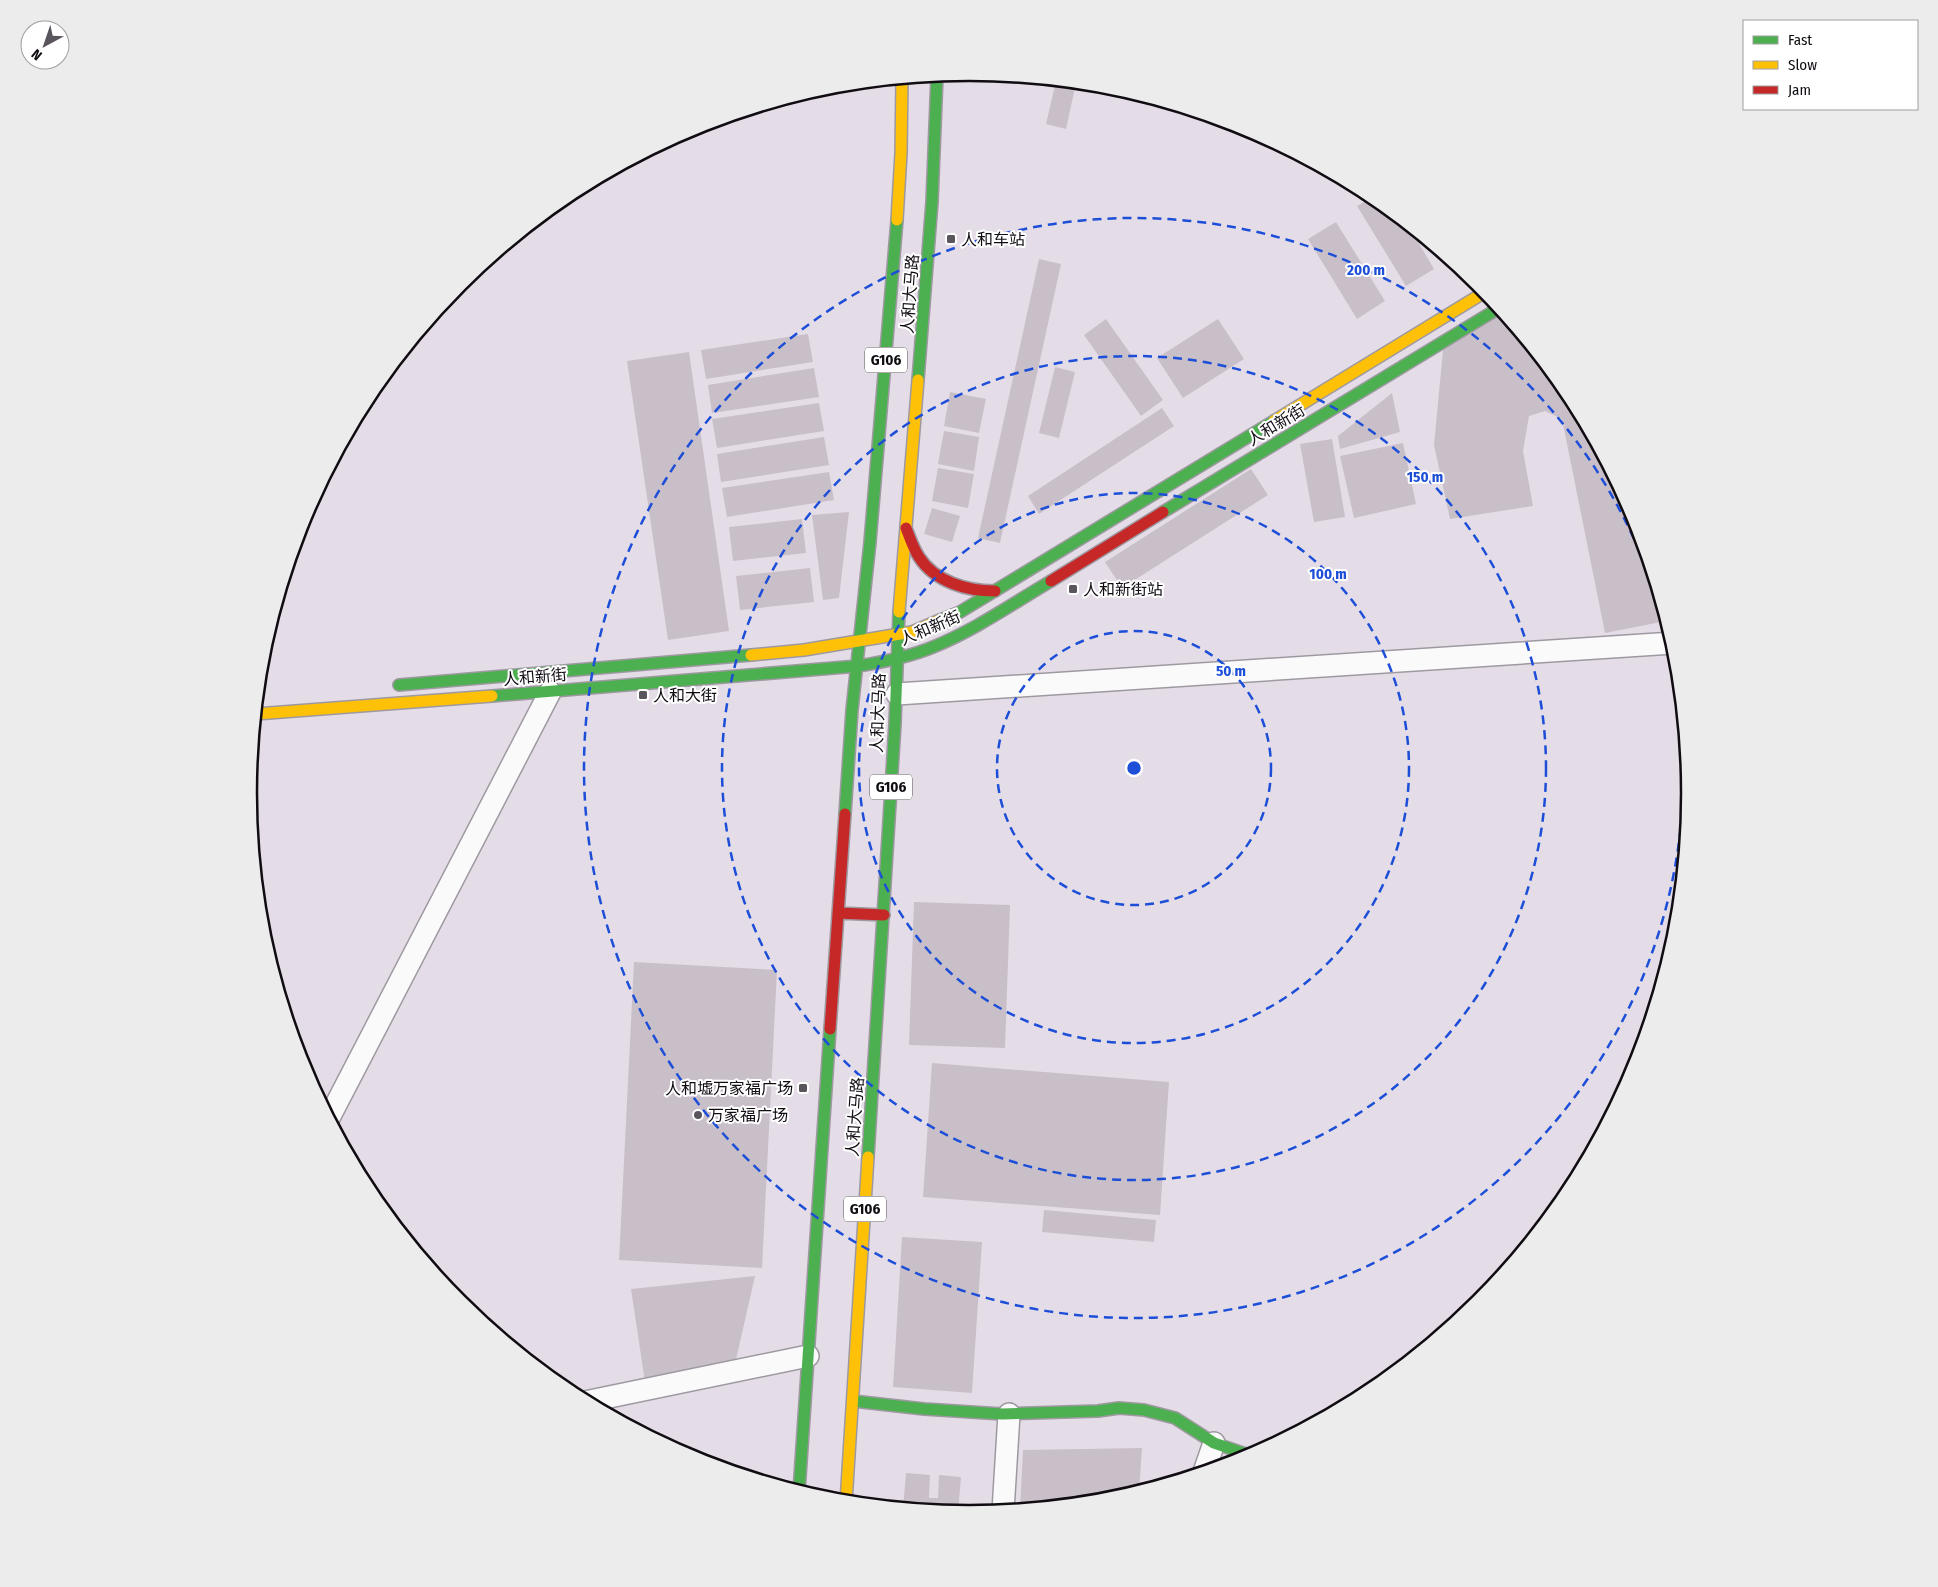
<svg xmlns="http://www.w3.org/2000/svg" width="1938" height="1587" font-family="'Fira Sans Condensed','Noto Sans SC',sans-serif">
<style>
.building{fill:#c9bfc8}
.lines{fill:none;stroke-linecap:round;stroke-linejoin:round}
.street-casing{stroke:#9e99a1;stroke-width:24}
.fast-casing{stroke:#9e99a1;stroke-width:14}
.slow-casing{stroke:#9e99a1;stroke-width:14}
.jam-casing{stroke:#9e99a1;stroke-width:14}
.street{stroke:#fbfafb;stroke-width:21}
.fast{stroke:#4caf50;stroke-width:11}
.slow{stroke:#ffc107;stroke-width:11}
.jam{stroke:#c62828;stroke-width:11}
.ring{fill:none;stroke:#1d4ed8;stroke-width:2.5;stroke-dasharray:9 6}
.poi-dot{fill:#5a555d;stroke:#fff;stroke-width:2}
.labels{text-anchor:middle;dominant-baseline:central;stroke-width:4;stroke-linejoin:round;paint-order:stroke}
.shield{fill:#fff;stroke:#585559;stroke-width:1}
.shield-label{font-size:15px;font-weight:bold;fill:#100c12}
.poi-label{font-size:16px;fill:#100c12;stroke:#fff;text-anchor:start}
.street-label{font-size:16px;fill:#100c12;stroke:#fff}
.rim{fill:none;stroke:#100c12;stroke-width:2.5}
.centre{fill:#1d4ed8;stroke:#fff;stroke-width:2.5}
.ring-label{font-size:15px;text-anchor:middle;font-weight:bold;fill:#1d4ed8;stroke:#fff;stroke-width:4;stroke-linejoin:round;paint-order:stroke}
</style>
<rect width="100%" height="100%" fill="#e4dde7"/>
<!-- building -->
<path class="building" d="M1056 81 1076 83 1066 129 1046 124Z
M1373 197 1408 225 1434 269 1406 286 1357 206Z
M1336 222 1385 301 1357 319 1308 239Z
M1039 259 1061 264 1000 543 978 538Z
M1503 313 1569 393 1635 518 1666 621 1605 633 1562 419 1545 411 1529 416 1523 451 1533 506 1450 519 1434 445 1443 350Z
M1106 319 1163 400 1141 416 1084 335Z
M1218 319 1244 359 1183 398 1157 358Z
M808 334 813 362 706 379 701 350Z
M689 352 729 631 668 640 627 361Z
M1055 367 1075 372 1059 438 1039 433Z
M814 368 819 397 712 413 708 385Z
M950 392 986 399 979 433 944 426Z
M1392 393 1400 432 1340 449 1338 436Z
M819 403 824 431 717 448 712 419Z
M1162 408 1174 426 1039 514 1028 496Z
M944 431 979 437 974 471 938 464Z
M824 437 829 465 721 482 717 454Z
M1332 439 1345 517 1314 522 1300 444Z
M1403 443 1416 504 1354 518 1340 456Z
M938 468 974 474 968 508 932 501Z
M1251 469 1268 495 1122 588 1105 562Z
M829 472 834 500 727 517 722 488Z
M932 508 960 516 952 542 924 534Z
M849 512 839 598 823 600 812 515Z
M802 519 806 553 733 561 729 527Z
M810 568 814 602 740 610 736 576Z
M914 902 1010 905 1005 1048 909 1045Z
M634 962 777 970 762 1268 619 1260Z
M932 1063 1169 1082 1160 1215 923 1197Z
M1044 1210 1156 1220 1154 1242 1042 1232Z
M902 1237 982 1242 972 1393 893 1387Z
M755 1276 735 1364 645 1382 631 1289Z
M1142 1448 1139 1492 1109 1501 1020 1509 1023 1450Z
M906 1473 930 1475 929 1498H938L939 1475 961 1477 958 1513 903 1508Z"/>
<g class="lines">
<defs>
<path id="street" d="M897 694 1673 643
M329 1118 550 692
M585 1402 808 1356
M1204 1472 1214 1443
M1003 1511 1009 1414"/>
<path id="fast" d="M918 380 932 202 937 76
M1163 512 1499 308
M940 620 960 612 1274 421
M399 685 751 655
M492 696 858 666C884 662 909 657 933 647 975 630 1012 604 1051 581
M845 814 852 710 870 542 897 220
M868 1157 895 724 899 612
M853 1401 924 1409 1002 1414 1098 1411 1119 1408 1144 1410 1175 1418 1214 1443 1252 1456
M799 1492 830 1029"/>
<path id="slow" d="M897 220 901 153 902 79
M1274 421 1485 292
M899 612 918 380
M751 655 804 650 912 632 940 620
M256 714 492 696
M846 1502 868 1157"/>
<path id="jam" d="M906 528C910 538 913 548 919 557 935 582 967 591 995 591
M1051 581 1163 512
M838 913 884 915
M830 1029 845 814"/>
</defs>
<!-- street casing -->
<use href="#street" class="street-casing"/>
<!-- fast casing -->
<use href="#fast" class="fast-casing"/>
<!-- slow casing -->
<use href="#slow" class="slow-casing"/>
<!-- jam casing -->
<use href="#jam" class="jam-casing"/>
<!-- street -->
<use href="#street" class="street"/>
<!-- fast -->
<use href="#fast" class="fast"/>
<!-- slow -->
<use href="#slow" class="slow"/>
<!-- jam -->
<use href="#jam" class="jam"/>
</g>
<!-- distance rings -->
<g class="ring">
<circle cx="1134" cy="768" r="137"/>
<circle cx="1134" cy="768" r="275"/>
<circle cx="1134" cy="768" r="412"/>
<circle cx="1134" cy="768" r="550"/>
</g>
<!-- markers -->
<g class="poi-dot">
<rect x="946" y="234" width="10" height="10" rx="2.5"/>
<rect x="1068" y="584" width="10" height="10" rx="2.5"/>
<rect x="638" y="690" width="10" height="10" rx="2.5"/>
<rect x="798" y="1083" width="10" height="10" rx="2.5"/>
<circle cx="698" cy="1115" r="5"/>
</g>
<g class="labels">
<!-- shield labels -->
<g class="shield">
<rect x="865" y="347.5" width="42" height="25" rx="4"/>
<rect x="870" y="774.5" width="42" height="25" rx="4"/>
<rect x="844" y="1196.5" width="42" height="25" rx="4"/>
</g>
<g class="shield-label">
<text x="886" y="360">G106</text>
<text x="891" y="787">G106</text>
<text x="865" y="1209">G106</text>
</g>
<!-- poi labels -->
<g class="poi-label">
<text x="961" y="239">人和车站</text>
<text x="1083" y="589">人和新街站</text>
<text x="653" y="695">人和大街</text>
<text x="793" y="1088" text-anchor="end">人和墟万家福广场</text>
<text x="708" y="1115">万家福广场</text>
</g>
<!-- street labels -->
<g class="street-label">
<text transform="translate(910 294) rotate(-86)">人和大马路</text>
<text transform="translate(1276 425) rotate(-31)">人和新街</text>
<text transform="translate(930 628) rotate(-23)">人和新街</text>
<text transform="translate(535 677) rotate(-5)">人和新街</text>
<text transform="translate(878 713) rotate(-88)">人和大马路</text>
<text transform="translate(855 1117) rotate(-86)">人和大马路</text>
</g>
</g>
<!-- crop -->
<path d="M0 0H1938V1587H0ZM257 793a712 712 0 1 1 1424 0a712 712 0 1 1-1424 0Z" fill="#ececec" fill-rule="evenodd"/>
<path class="rim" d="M257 793a712 712 0 1 1 1424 0a712 712 0 1 1-1424 0Z"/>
<circle cx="1134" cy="768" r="8" class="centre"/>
<g class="ring-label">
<text x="1366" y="275">200 m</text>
<text x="1425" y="482">150 m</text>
<text x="1328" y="579">100 m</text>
<text x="1231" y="676">50 m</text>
</g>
<!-- legend -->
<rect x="1743" y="20" width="175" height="90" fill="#ffffff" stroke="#9f9ea0"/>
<rect x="1753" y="36" width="25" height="8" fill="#4caf50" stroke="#9f9ea0"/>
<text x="1788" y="45" font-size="15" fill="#100c12">Fast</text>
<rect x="1753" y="61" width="25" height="8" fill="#ffc107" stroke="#9f9ea0"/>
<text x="1788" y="70" font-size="15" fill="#100c12">Slow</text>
<rect x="1753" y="86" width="25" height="8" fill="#c62828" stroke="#9f9ea0"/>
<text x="1788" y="95" font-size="15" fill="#100c12">Jam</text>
<!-- north arrow -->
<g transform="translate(45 45) rotate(220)"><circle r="24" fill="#ffffff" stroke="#9f9ea0"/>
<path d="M0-4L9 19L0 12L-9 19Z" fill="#5a555d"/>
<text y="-8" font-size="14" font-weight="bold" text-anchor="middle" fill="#100c12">N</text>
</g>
</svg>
